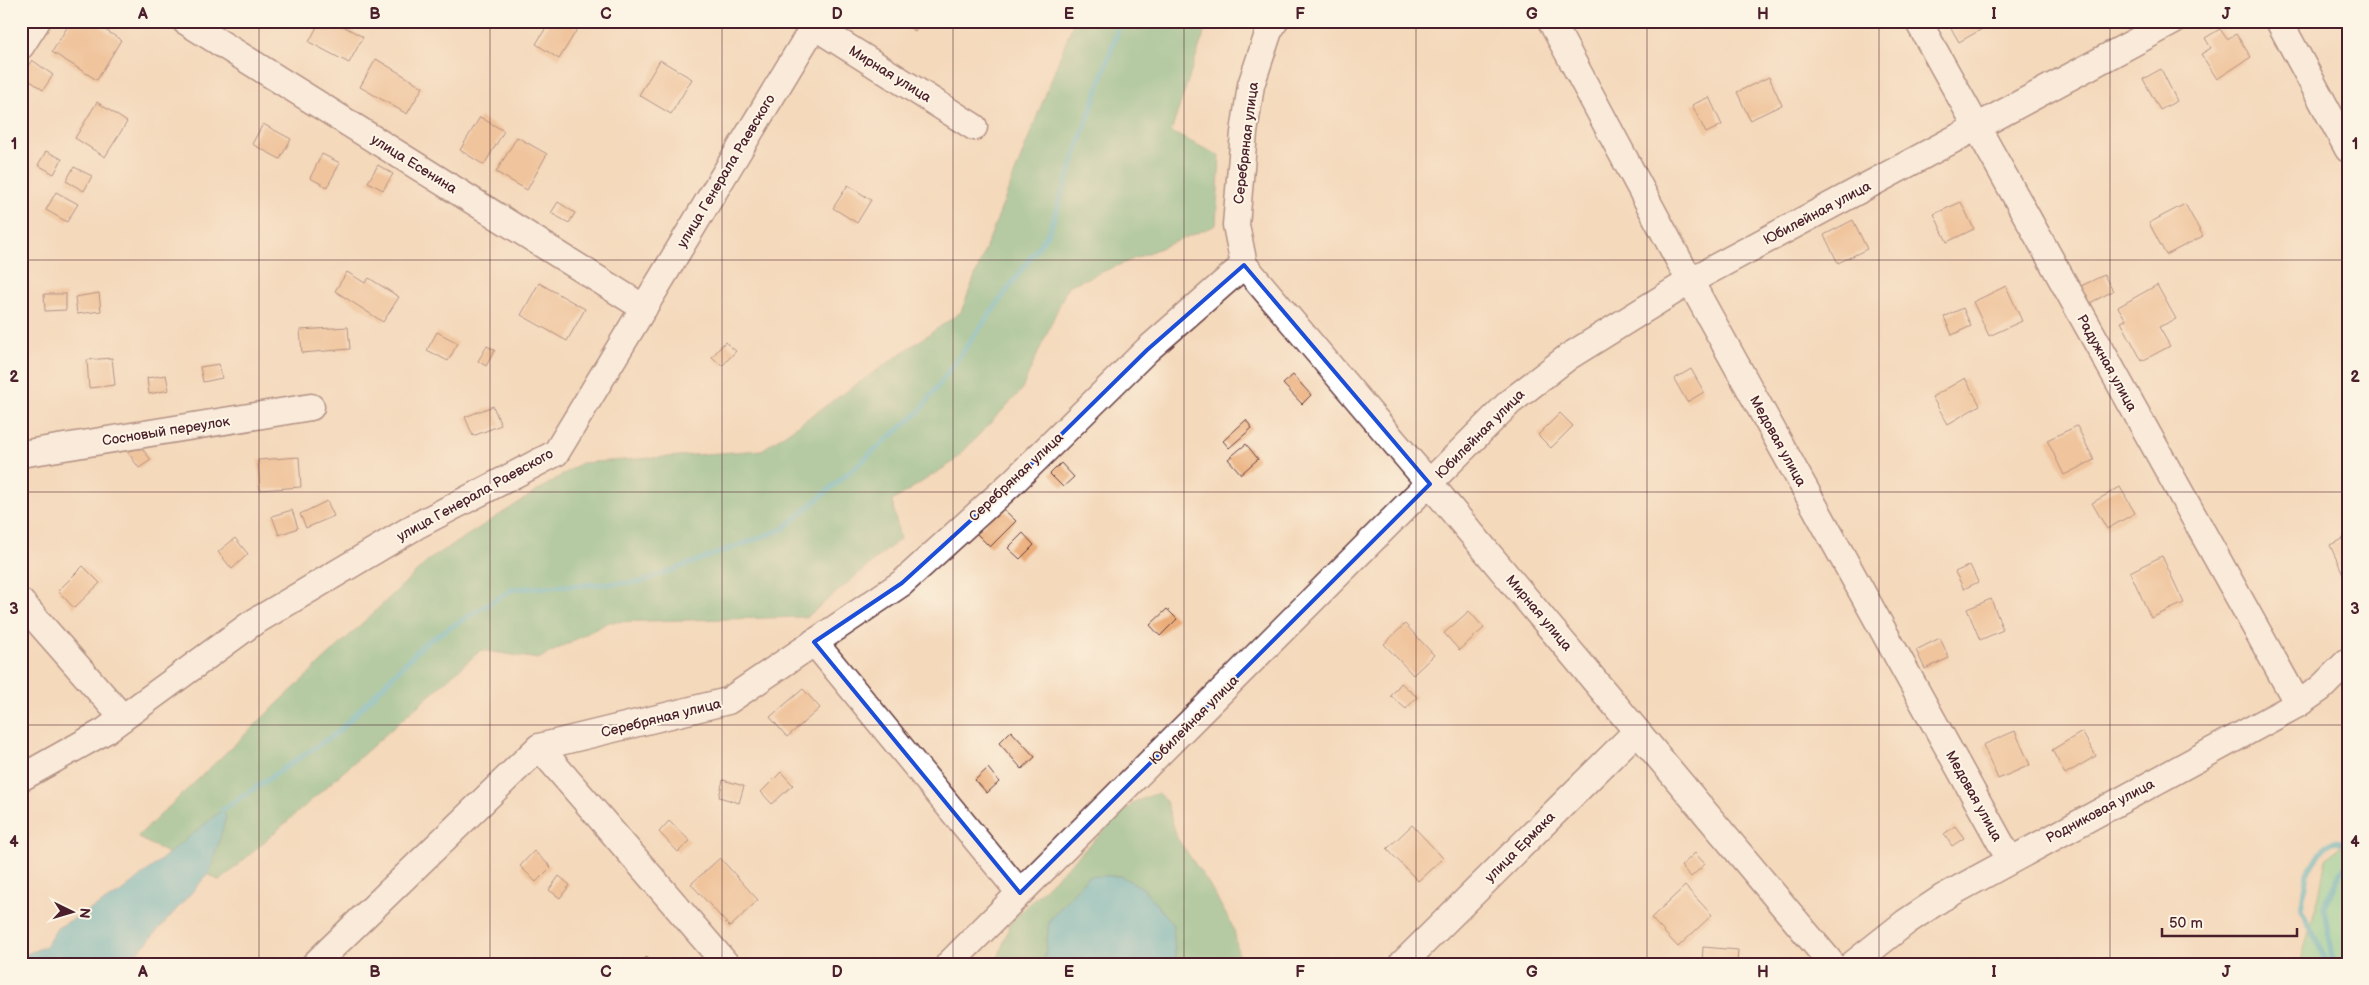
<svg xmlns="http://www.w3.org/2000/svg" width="2369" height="985" font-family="'Balsamiq Sans',sans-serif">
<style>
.green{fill:#7fd89d;stroke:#647c64}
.forest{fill:#67b884;stroke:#586c58}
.water{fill:#4bb6c8;stroke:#4a6a7a}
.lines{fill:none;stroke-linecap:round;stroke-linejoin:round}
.stream{stroke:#4bb6c8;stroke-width:5.5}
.building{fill:#eaaa76}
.minor-casing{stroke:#643b41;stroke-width:29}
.minor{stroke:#fff;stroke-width:26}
.marked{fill:none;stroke:#1d4ed8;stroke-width:4;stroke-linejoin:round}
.grid{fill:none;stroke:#4a1f2b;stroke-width:1;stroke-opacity:0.55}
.labels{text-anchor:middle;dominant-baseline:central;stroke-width:4;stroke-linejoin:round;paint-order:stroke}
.street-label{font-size:14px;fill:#4a1f2b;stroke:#fcf5e5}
.neatline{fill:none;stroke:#4a1f2b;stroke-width:2}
.grid-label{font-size:16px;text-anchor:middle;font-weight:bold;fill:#4a1f2b}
</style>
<rect width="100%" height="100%" fill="#fcf5e5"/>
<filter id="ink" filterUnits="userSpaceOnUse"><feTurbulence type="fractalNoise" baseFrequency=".02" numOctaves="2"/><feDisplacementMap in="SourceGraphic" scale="10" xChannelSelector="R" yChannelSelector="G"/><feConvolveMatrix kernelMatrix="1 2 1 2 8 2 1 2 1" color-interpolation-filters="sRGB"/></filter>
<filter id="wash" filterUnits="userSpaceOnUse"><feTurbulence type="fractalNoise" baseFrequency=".0096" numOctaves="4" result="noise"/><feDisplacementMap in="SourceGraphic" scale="20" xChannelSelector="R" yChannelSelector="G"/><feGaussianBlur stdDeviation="1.12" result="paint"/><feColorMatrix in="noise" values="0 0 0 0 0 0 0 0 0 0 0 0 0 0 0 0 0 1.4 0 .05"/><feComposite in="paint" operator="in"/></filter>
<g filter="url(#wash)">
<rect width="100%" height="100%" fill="#f4d9bb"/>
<!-- green -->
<path class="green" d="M2348 839V964H2300L2319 896 2326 859Z"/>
<!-- forest -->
<path class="forest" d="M1074 21H1208L1171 132 1220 156 1216 225 1068 286 1021 391 953 462 892 501 900 539 807 617 609 622 538 659 481 650 220 881 137 837 430 559 581 463 762 450 961 312Z
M1158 793 1166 801 1177 838 1209 884 1234 929 1240 964H1176L1173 925 1120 876 1087 877 1049 921 1044 964H996L1011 921 1134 802Z"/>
<!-- water -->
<path class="water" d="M222 810 226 817 210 872 134 957 118 964H21V956L46 946 57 928 120 893Z
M1088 876H1120L1143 888 1173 925 1176 964H1044L1049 921Z"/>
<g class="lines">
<!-- stream -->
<path class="stream" d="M222 810 338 732 425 643 513 589 640 582 783 529 920 411 1049 232 1121 21
M2328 964 2301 909 2307 873 2320 852 2334 841 2348 843
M2333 964 2324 907 2340 873 2348 863"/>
</g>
<g id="blocks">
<!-- building -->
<path class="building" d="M71 21H91L121 40 97 80 52 52Z
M320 21H334L363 37 349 63 309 42Z
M550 21H567L578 28 559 59 536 44Z
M898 21H921L915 31Z
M1947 21H1978L1982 29 1959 42Z
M1999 21H2011L2002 26Z
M2220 29 2227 39 2236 34 2251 57 2217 79 2201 54 2211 48 2205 38Z
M376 59 423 87 407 114 360 87Z
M32 60 53 75 43 90 22 75Z
M660 60 692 79 671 114 639 95Z
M2161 69 2177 101 2160 110 2143 79Z
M1769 77 1782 105 1750 120 1737 92Z
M1709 97 1722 125 1706 133 1692 105Z
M97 102 127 122 105 157 75 138Z
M480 117 504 131 484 165 460 150Z
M263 124 291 139 280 159 252 144Z
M517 137 547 154 527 190 496 172Z
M46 151 62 159 54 174 38 165Z
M322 154 340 163 327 187 310 178Z
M378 165 393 174 383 190 368 182Z
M74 167 92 176 84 191 66 181Z
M848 185 871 200 857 223 833 208Z
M56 192 78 204 67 222 46 210Z
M558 202 575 213 569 223 551 213Z
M1961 202 1974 229 1947 242 1934 214Z
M2185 204 2203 236 2166 255 2149 223Z
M1853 220 1867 249 1838 263 1824 235Z
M347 272 365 283 369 278 399 297 383 322 335 291Z
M2104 275 2113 291 2088 304 2079 287Z
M539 283 585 309 567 341 521 315Z
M2157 285 2176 319 2159 327 2170 346 2142 361 2121 322 2126 320 2118 307Z
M2006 286 2022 321 1989 336 1973 302Z
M99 293 101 311 77 314 75 297Z
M44 294H66V310L45 311Z
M1963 308 1971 326 1952 335 1944 317Z
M348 327 350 349 302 353 300 330Z
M437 332 458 343 448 361 427 350Z
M725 342 736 351 722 366 712 357Z
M487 346 495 350 486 366 478 361Z
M112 358 115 385 89 388 87 360Z
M219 364 222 378 203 382 200 367Z
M1691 369 1704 392 1687 402 1674 379Z
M166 375 169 390 149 394 147 378Z
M1293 375 1311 395 1302 404 1283 384Z
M1965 378 1980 405 1948 424 1932 397Z
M493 406 501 425 473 436 465 417Z
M1560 413 1573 426 1551 448 1538 435Z
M1246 420 1252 428 1229 448 1223 441Z
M2077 426 2094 460 2064 475 2047 440Z
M138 443 151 460 139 468 127 451Z
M1246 444 1258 459 1241 474 1228 459Z
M299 457 301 487 260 490 258 460Z
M1061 463 1074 477 1063 487 1050 474Z
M2120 487 2135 513 2107 529 2092 503Z
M327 501 334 516 306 528 300 514Z
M1001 507 1016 521 990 547 976 533Z
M292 510 298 528 279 535 272 516Z
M1023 533 1034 545 1020 559 1008 548Z
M2348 536V574L2344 576 2330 545Z
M235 538 248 554 232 569 218 552Z
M2162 556 2184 603 2151 618 2130 572Z
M1970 565 1978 582 1964 589 1955 572Z
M83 566 100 583 74 608 58 591Z
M1991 599 2003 630 1980 640 1967 609Z
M1167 609 1177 619 1160 636 1150 625Z
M1469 611 1484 628 1459 650 1444 633Z
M1405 624 1434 655 1413 675 1384 644Z
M1940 638 1949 658 1925 669 1916 650Z
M1401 683 1417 697 1406 709 1391 696Z
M803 689 820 708 787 737 770 717Z
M1011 731 1035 757 1022 769 999 743Z
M2015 731 2030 765 1998 779 1983 745Z
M2082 732 2096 756 2065 774 2052 750Z
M988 768 999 782 987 793 975 780Z
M781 772 793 785 772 804 761 792Z
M723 780 744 786 739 803 719 797Z
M669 821 690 841 678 852 659 832Z
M1412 825 1443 858 1418 881 1387 849Z
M1955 826 1964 838 1952 846 1944 834Z
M534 851 551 867 536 882 520 866Z
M1695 853 1705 864 1691 877 1681 866Z
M720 858 758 900 730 927 691 884Z
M559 876 570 885 560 898 549 890Z
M1685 886 1712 915 1678 947 1651 918Z
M1703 947 1738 950 1737 964H1702Z
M646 957 652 964H639Z"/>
</g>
</g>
<g filter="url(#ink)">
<use href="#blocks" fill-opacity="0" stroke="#643b41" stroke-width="1"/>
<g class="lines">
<defs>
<path id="minor" d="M185 21 644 308
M806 21 974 127
M1551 21 1690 281 2010 860
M1918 21 2298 704
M2279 21 2348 149
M21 46 37 21
M1244 265 1430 484 1832 964
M21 454 311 407
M21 602 123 718
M814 642 1020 893
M539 747 726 964
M21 778 105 731 251 624 416 526 556 453 817 21
M315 964 539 747 728 701 902 583 1014 481 1147 350 1244 265 1236 225 1244 133 1251 85 1269 31 1275 21
M949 964 1510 402 1568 357 1690 281 2174 21
M1402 964 1637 731
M1853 964 1906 922 1942 898 2298 704 2321 688 2348 661"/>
</defs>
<!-- minor casing -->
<use href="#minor" class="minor-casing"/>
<!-- minor -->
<use href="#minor" class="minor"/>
</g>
</g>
<!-- marked area -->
<path d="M0 0H2369V985H0ZM1244 265 1430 484 1020 893 814 642 902 583 1014 481 1147 350Z" fill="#f4d9bb" fill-opacity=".55" fill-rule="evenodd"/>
<path class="marked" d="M1244 265 1430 484 1020 893 814 642 902 583 1014 481 1147 350Z"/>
<!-- grid -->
<path class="grid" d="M259 21V964M490 21V964M722 21V964M953 21V964M1184 21V964M1416 21V964M1647 21V964M1879 21V964M2110 21V964M21 260H2348M21 492H2348M21 725H2348"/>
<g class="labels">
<!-- street labels -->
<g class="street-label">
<text transform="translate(890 74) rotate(32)">Мирная улица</text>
<text transform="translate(1246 143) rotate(-83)">Серебряная улица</text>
<text transform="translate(414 164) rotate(32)">улица Есенина</text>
<text transform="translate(726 171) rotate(-59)">улица Генерала Раевского</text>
<text transform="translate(1817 213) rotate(-28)">Юбилейная улица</text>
<text transform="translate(2107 363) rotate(61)">Радужная улица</text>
<text transform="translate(166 431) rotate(-9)">Сосновый переулок</text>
<text transform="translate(1480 434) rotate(-45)">Юбилейная улица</text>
<text transform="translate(1778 441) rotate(61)">Медовая улица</text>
<text transform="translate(1016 477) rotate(-43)">Серебряная улица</text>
<text transform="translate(475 495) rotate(-29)">улица Генерала Раевского</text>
<text transform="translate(1539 613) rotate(50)">Мирная улица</text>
<text transform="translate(661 718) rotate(-14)">Серебряная улица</text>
<text transform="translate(1194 720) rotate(-45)">Юбилейная улица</text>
<text transform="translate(1974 796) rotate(61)">Медовая улица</text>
<text transform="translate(2100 811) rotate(-28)">Родниковая улица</text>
<text transform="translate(1520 847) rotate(-45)">улица Ермака</text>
</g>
</g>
<!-- margin -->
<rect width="2369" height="985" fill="none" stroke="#fcf5e5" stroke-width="55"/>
<!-- north arrow -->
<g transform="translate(72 912) rotate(95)" stroke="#fcf5e5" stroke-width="4" paint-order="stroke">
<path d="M0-4L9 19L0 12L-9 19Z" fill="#4a1f2b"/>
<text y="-8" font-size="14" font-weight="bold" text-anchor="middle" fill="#4a1f2b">N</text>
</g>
<!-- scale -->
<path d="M2162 928v8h135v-8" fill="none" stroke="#4a1f2b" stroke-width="2.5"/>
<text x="2169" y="928" font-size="15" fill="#4a1f2b" stroke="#fcf5e5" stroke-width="4" paint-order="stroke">50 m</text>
<rect x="28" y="28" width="2314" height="930" class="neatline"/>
<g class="grid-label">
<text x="143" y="19">A</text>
<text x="375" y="19">B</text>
<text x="606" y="19">C</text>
<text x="837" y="19">D</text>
<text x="1069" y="19">E</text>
<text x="1300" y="19">F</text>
<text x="1532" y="19">G</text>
<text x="1763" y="19">H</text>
<text x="1994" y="19">I</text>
<text x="2226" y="19">J</text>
<text x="14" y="149">1</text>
<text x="2355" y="149">1</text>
<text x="14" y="382">2</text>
<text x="2355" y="382">2</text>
<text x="14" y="614">3</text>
<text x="2355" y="614">3</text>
<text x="14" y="847">4</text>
<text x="2355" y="847">4</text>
<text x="143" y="977">A</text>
<text x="375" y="977">B</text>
<text x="606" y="977">C</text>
<text x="837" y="977">D</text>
<text x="1069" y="977">E</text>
<text x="1300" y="977">F</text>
<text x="1532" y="977">G</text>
<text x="1763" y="977">H</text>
<text x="1994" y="977">I</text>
<text x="2226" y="977">J</text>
</g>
</svg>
